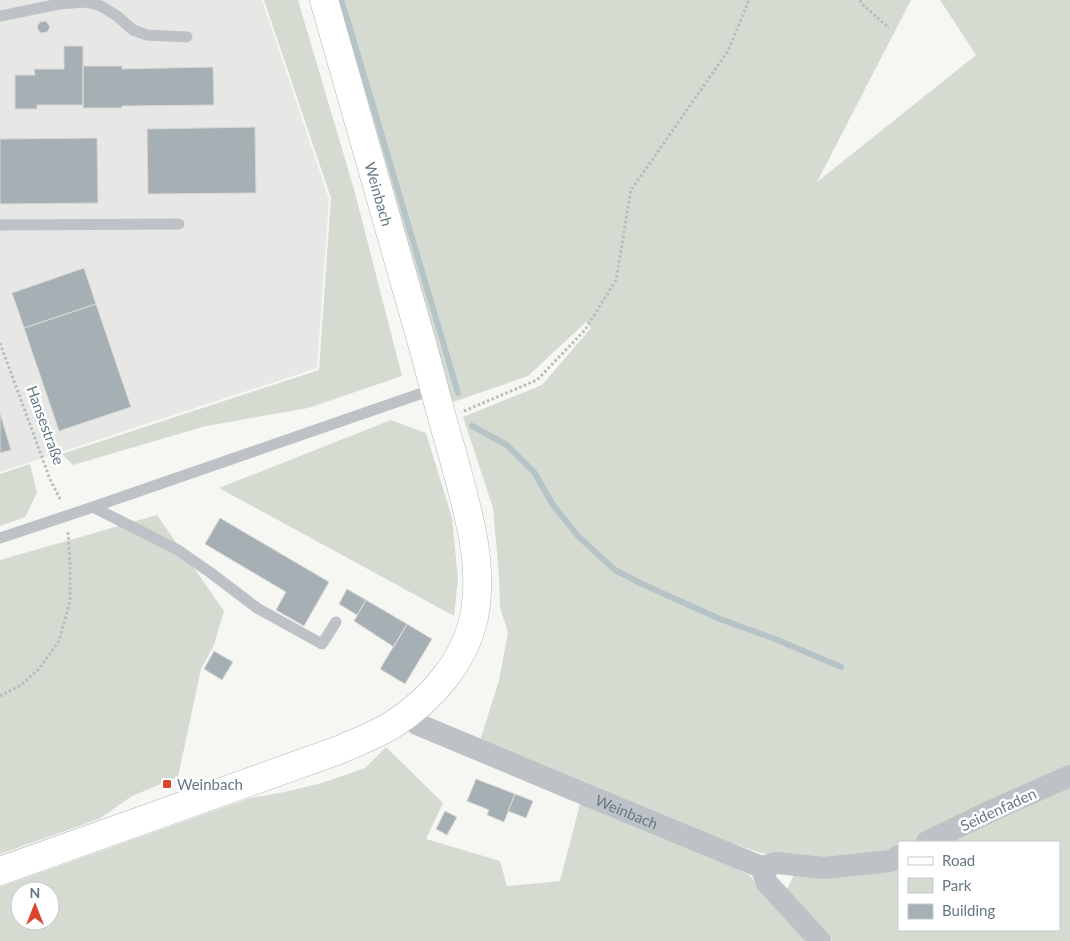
<svg xmlns="http://www.w3.org/2000/svg" width="1070" height="941" font-family="Lato,sans-serif">
<style>
.built{fill:#e7e7e6}
.green{fill:#d6dbd2;fill-rule:evenodd}
.lines{fill:none;stroke-linecap:round;stroke-linejoin:round}
.stream{stroke:#b6c4c7;stroke-width:6}
.building{fill:#a6b0b4;stroke:#d8d7d5}
.secondary-casing{stroke:#b1b8bb;stroke-width:29}
.path{stroke:#b9bcbe;stroke-width:3;stroke-dasharray:2.5 2.5;stroke-linecap:butt}
.service{stroke:#bcc2c5;stroke-width:11}
.minor{stroke:#bcc2c5;stroke-width:22}
.secondary{stroke:#fff;stroke-width:28}
.poi-dot{fill:#de432b;stroke:#fff;stroke-width:2}
.labels{text-anchor:middle;dominant-baseline:central;stroke-width:5;stroke-linejoin:round;paint-order:stroke}
.street-label{font-size:15px;fill:#667983;stroke:#fff}
.poi-label{font-size:15px;fill:#667983;stroke:#fff;text-anchor:start}
</style>
<rect width="100%" height="100%" fill="#f6f6f3"/>
<!-- built -->
<path class="built" d="M0 0H262L329 199 317 368 0 472Z"/>
<!-- green -->
<path class="green" d="M264 0H298L355 193 402 376 308 408 206 426 73 465 62 454 319 370 331 198Z
M332 0H911L817 182 976 55 940 0H1070V770L918 842H899V851L823 861 760 853 589 792 480 741 499 680 508 633 500 607 499 575 493 508 463 417 542 385 591 328 586 322 528 376 453 402 367 125Z
M391 420 426 433 452 518 458 579 454 616 219 488Z
M30 464 37 493 25 517 0 526V474Z
M157 515 224 611 214 645 201 669 178 777 132 796 99 819 0 854V560Z
M386 747 443 803 426 839 500 861 507 886 560 881 582 796 673 833 749 875 807 941H0V887L250 798 285 792 322 783 365 768ZM20 891H50V921H20Z
M1070 780V941H832L787 889 794 875 899 862V930H1059V842H938Z"/>
<g class="lines">
<!-- stream -->
<path class="stream" d="M341 0 347 18 458 393
M472 426 507 445 534 472 553 505 579 537 615 570 642 584 720 619 775 639 841 667"/>
</g>
<!-- building -->
<path class="building" d="M46 21 50 27 47 32 40 33 37 27 40 22Z
M64 46H83V105H37V109H15V75H35L34 69H64Z
M83 66H122V69L213 67 214 105 122 106V108H83Z
M255 127 256 193 148 194 147 129Z
M97 138 98 203 0 204V139Z
M84 268 96 304 24 328 12 293Z
M96 304 131 407 59 431 24 328Z
M0 413 11 450 0 453Z
M220 518 329 582 304 626 276 610 286 592 205 544Z
M347 589 366 600 357 615 339 604Z
M366 600 407 624 394 647 354 621Z
M407 624 432 639 405 684 380 669Z
M214 651 233 662 222 680 204 669Z
M476 779 515 794 504 822 487 815 489 810 467 801Z
M515 794 533 801 526 818 508 811Z
M445 811 457 817 447 835 436 829Z"/>
<g class="lines">
<defs>
<path id="secondary" d="M0 871 339 750C357 742 376 735 392 725 431 700 464 663 474 617 485 561 466 506 452 452 441 416 432 379 422 343 389 229 357 114 324 0"/>
</defs>
<!-- secondary casing -->
<use href="#secondary" class="secondary-casing"/>
<!-- path -->
<path class="path" d="M860 0 862 4 889 28
M0 343 50 479 61 501
M464 411 537 380 585 330 616 280 631 190 728 51 749 0
M0 696 21 685 39 669 59 641 70 601V563L68 531"/>
<!-- service -->
<path class="service" d="M0 16 59 4 86 2 101 6 117 16 133 30 147 35 187 37
M0 225 179 224
M93 507 178 550 211 573 257 608 322 644 336 622
M0 538 93 507 434 389"/>
<!-- minor -->
<g class="minor">
<path id="s1" d="M409 713 417 724 589 796 761 867 767 883 820 941"/>
<path d="M927 842 993 810 1070 776"/>
<path d="M761 867 777 863 824 868 890 861 899 856"/>
</g>
<!-- secondary -->
<use href="#secondary" class="secondary"/>
</g>
<!-- markers -->
<rect class="poi-dot" x="162" y="779" width="10" height="10" rx="2.5"/>
<g class="labels">
<!-- street labels -->
<g class="street-label">
<text transform="translate(379 194) rotate(74)">Weinbach</text>
<text transform="translate(46 425) rotate(70)">Hansestraße</text>
<text transform="translate(998 809) rotate(-25)">Seidenfaden</text>
<text stroke="none"><textPath href="#s1" startOffset="241">Weinbach</textPath></text>
</g>
<!-- poi labels -->
<g class="poi-label">
<text x="177" y="784">Weinbach</text>
</g>
</g>
<!-- legend -->
<rect x="898" y="841" width="162" height="90" fill="#ffffff" stroke="#c2c9cd"/>
<rect x="908" y="857" width="25" height="8" fill="#ffffff" stroke="#c2c9cd"/>
<text x="942" y="866" font-size="15" fill="#667983">Road</text>
<rect x="908" y="878" width="25" height="15" fill="#d6dbd2" stroke="#c2c9cd"/>
<text x="942" y="891" font-size="15" fill="#667983">Park</text>
<rect x="908" y="904" width="25" height="15" fill="#a6b0b4" stroke="#c2c9cd"/>
<text x="942" y="916" font-size="15" fill="#667983">Building</text>
<!-- north arrow -->
<g transform="translate(35 906)"><circle r="24" fill="#ffffff" stroke="#c2c9cd"/>
<path d="M0-4L9 19L0 12L-9 19Z" fill="#de432b"/>
<text y="-8" font-size="14" font-weight="bold" text-anchor="middle" fill="#667983">N</text>
</g>
</svg>
